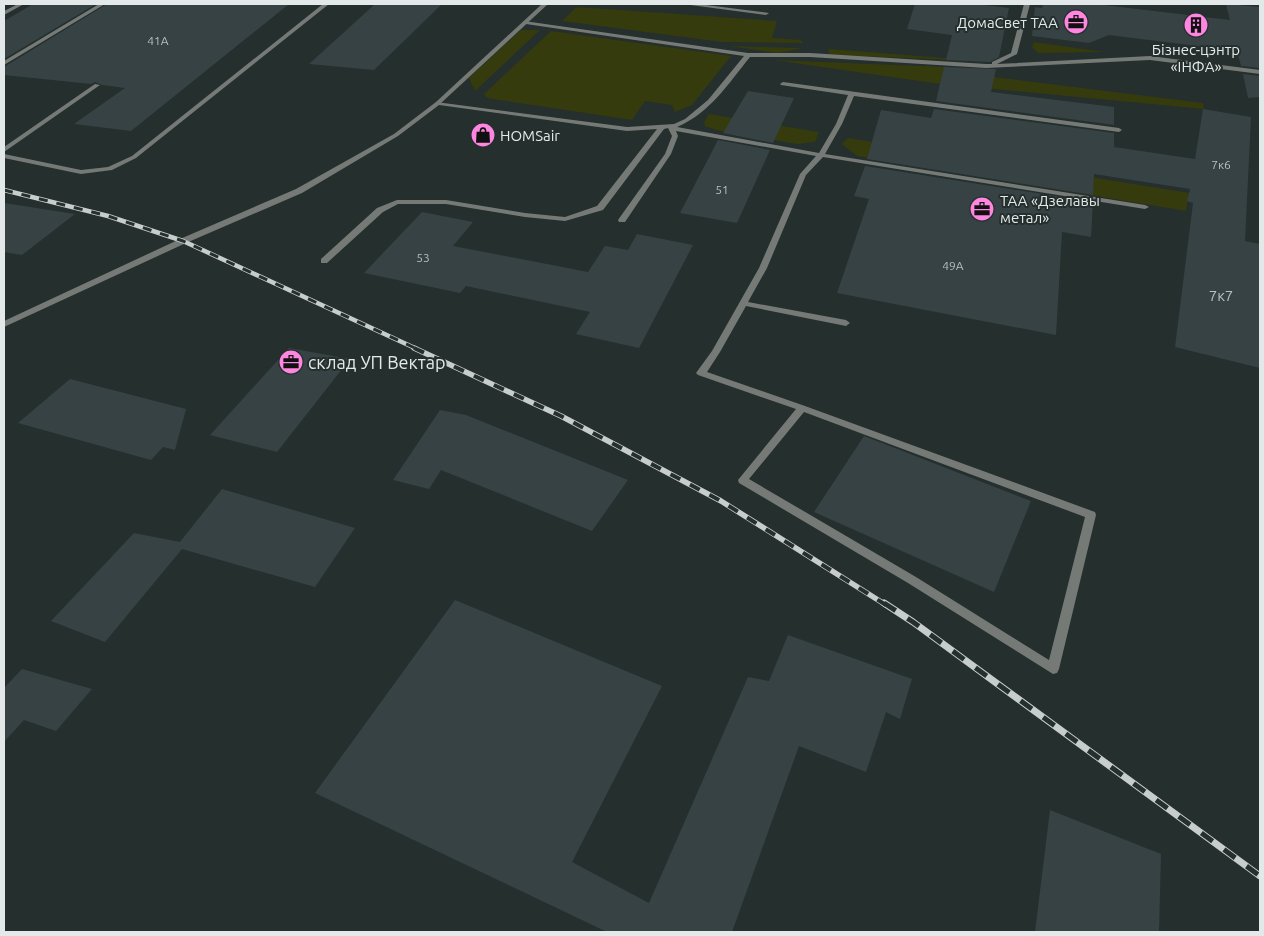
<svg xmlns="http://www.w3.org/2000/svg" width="1264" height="936" font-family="Ubuntu,sans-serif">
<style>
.green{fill:#353b0d}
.building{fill:#374244}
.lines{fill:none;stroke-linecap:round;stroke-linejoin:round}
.lane{fill:#767a76;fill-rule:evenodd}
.street{fill:#767a76;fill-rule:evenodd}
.rail-far2-casing{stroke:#c7cdcc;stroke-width:4.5}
.rail-far1-casing{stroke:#c7cdcc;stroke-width:5.5}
.rail-casing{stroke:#c7cdcc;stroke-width:7}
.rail-far2{stroke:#252f2d;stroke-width:3;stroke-dasharray:9;stroke-linecap:butt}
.rail-far1{stroke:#252f2d;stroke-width:4;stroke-dasharray:11;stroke-linecap:butt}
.rail{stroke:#252f2d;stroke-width:5;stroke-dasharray:14;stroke-linecap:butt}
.labels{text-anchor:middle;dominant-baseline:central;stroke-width:4;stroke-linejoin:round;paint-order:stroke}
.far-number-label{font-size:12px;fill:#b8bfbf}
.far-poi-label{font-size:15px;fill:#e3e9e8;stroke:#252f2d;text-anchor:start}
.number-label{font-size:15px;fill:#b8bfbf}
.poi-label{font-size:18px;fill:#e3e9e8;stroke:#252f2d;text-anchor:start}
</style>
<rect width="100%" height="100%" fill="#252f2d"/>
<!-- green -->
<path class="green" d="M576 7 777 21 772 38 801 40 803 43 722 42 562 21Z
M521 30H540L475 91 469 78Z
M551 31 731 56 692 105 675 112 672 105 645 101 632 120 487 98 484 94Z
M1034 42 1104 52 1038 53 1032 47Z
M728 46 803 48 778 53Z
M829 49 944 58H999L979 61 834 55 828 53Z
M774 60 944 67 953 72 1203 103 1204 109 933 83Z
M709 114 819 132 815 142 797 144 716 130 705 126 704 122Z
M848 138 1189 193 1186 211 857 156 842 144Z"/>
<!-- building -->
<path class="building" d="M33 4H96L4 59V21Z
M107 4H289L131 131 74 124 125 88 102 85 95 82 91 84 4 75V67Z
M375 4H442L374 70 309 64Z
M915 4H976L1009 8 999 57 990 62 946 60 952 35 907 29Z
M1043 4H1095L1230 20 1226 4 1260 7V68L1241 66 1237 51 1109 35 1089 43 1032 36 1035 7 1042 8Z
M944 67 996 69 991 92 1114 107V125L936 101Z
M1243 74 1260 76V97L1248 98Z
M748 91 794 98 773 143 723 133Z
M934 109 1114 133V147L1195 159 1203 109 1251 117 1245 241 1260 244V368L1175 347 1193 203 1187 201 1190 189 1094 174 1093 195 867 159 881 110 931 118Z
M718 140 770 150 737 223 680 213Z
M865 166 1093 202 1091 237 1062 232 1056 335 837 293 869 199 854 196Z
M4 203 75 214 22 255 4 252Z
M422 212 473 222 453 246 588 272 605 246 628 250 637 234 693 245 639 348 576 334 590 312 466 286 460 293 364 273Z
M289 348 350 359 277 452 210 435Z
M70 379 186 409 175 450 163 447 151 460 18 423Z
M440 410 466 415 628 480 592 531 441 470 429 489 393 480Z
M864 436 1031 501 994 592 814 512Z
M222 489 355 528 315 587 182 549 105 642 51 621 134 533 180 542Z
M455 600 662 686 572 862 649 903 748 677 769 681 788 635 912 679 900 719 886 712 866 772 799 746 732 932H607L315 793Z
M22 669 92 689 56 731 24 720 4 742V688Z
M1050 810 1161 854 1159 932H1035Z"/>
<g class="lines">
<!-- lane -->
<path class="lane" d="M18 4H24L4 15V11Z
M99 4H105L4 65V61Z
M323 4H329L136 158 112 170 81 174 4 158V154L81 170 108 167 132 156Z
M683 4H698L769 13 766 15Z
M1024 4H1030L1017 54 997 64 1150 56 1260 70V74L1150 60 986 68 810 57H750C728 84 710 113 677 127L819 153 836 124 848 95 781 85 780 84 783 82 1119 128 1122 130 1119 132 854 96 842 124 825 154 1145 205 1149 207 1145 209 823 157 806 175 767 268 748 302 846 320 850 323 846 326 746 306 720 352 707 372 805 406 1095 512 1096 515 1059 669 1057 673 1053 674 908 583 739 483 738 480 796 409 698 375 696 373 712 351 759 268 800 174 816 156 676 131 678 136 671 154 625 222H619L618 220 665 154 672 136 668 128 664 129 603 210 565 221 525 217 446 204H398L383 212 327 263H321V259L377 208 397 200H446L525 213 565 217 597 206 657 129 627 131 439 105 398 136 302 193 186 243 4 327V321L180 239 296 189 394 134 436 102 627 127 674 124 685 119 708 100 744 56 526 24 524 23V21L748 53H810L986 64H992V62L1011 53ZM804 412 1085 517 1049 660 916 577 749 479Z
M95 84 100 85 4 152V147Z"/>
<!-- street -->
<path class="street" d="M542 4H548L440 104H436V102Z"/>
<defs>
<path id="rail-far2" d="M4 190 108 216 183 241 417 349"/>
<path id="rail-far1" d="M414 348 561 416 721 501 886 605"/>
<path id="rail" d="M884 603 913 622 1260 876"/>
</defs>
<!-- rail-far2 casing -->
<use href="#rail-far2" class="rail-far2-casing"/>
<!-- rail-far1 casing -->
<use href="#rail-far1" class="rail-far1-casing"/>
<!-- rail casing -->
<use href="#rail" class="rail-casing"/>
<!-- rail-far2 -->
<use href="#rail-far2" class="rail-far2"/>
<!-- rail-far1 -->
<use href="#rail-far1" class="rail-far1"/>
<!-- rail -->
<use href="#rail" class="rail"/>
</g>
<!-- icons -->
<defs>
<symbol id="office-disc" viewBox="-11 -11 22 22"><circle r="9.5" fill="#fe85e0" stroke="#252f2d"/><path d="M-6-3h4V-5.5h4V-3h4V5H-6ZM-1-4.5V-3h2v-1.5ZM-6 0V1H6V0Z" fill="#111"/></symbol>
<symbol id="building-disc" viewBox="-11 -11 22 22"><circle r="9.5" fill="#fe85e0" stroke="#252f2d"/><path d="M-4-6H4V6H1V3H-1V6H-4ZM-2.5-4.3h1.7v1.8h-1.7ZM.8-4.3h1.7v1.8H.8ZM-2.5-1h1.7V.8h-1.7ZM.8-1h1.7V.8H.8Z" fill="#111"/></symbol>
<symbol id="shop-disc" viewBox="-11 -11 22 22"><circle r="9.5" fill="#fe85e0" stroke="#252f2d"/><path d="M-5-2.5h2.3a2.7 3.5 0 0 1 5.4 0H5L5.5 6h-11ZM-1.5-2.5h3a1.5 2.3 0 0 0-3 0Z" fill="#111"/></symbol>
</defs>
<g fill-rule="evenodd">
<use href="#office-disc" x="1062" y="8" width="28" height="28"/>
<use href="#building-disc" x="1182" y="11" width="28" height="28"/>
<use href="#shop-disc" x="469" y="121" width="28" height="28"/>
<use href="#office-disc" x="968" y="195" width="28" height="28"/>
<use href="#office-disc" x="277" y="348" width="28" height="28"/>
</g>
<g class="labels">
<!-- far-number labels -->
<g class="far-number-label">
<text x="158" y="40">41А</text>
<text x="1221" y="164">7к6</text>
<text x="722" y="189">51</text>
<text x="423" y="257">53</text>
<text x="953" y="265">49А</text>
</g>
<!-- far-poi labels -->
<g class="far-poi-label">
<text x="1058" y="22" text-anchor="end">ДомаСвет ТАА</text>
<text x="1196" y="49" text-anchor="middle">Бізнес-цэнтр<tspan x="1196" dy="17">«ІНФА»</tspan></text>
<text x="500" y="135">HOMSair</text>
<text x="1000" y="200">ТАА «Дзелавы<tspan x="1000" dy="17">метал»</tspan></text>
</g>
<!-- number labels -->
<g class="number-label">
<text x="1221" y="295">7к7</text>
</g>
<!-- poi labels -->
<g class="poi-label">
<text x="308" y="362">склад УП Вектар</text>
</g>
</g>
<!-- border -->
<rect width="1264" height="936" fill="none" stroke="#e3e9e8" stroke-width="10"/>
</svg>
